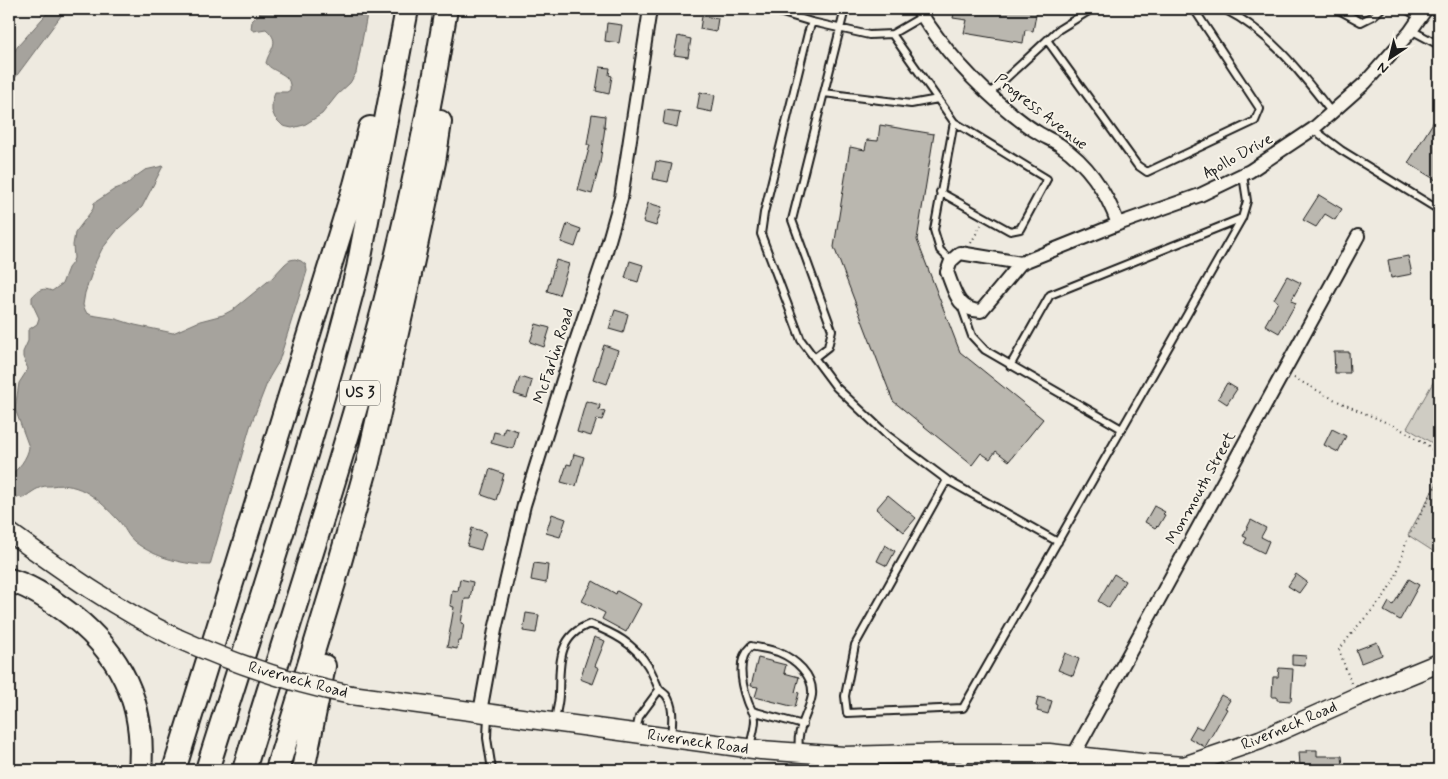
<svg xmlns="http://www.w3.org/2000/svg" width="1448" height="779" font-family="Mynerve,sans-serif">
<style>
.green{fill:#cfccc3;stroke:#767470}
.water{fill:#a6a39d;stroke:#6f6d69}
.building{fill:#bab7af;stroke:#1c1c1c}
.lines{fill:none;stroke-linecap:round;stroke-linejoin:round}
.service-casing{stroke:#1c1c1c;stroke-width:10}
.minor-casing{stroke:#1c1c1c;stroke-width:16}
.secondary-casing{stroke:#1c1c1c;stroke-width:21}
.motorway-casing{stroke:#1c1c1c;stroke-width:26}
.path{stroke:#1c1c1c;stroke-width:2;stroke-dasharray:1 4;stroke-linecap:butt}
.service{stroke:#f7f3e8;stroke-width:6}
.minor{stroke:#f7f3e8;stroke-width:12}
.secondary{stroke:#f7f3e8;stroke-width:18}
.motorway{stroke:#f7f3e8;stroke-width:22}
.secondary-bridge-casing{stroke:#1c1c1c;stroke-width:21;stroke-linecap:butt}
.secondary-bridge{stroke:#f7f3e8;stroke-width:18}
.labels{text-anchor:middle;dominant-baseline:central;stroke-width:4;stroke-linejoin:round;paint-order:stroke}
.shield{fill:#f7f3e8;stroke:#5e5c59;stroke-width:1}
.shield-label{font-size:15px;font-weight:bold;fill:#1c1c1c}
.street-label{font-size:16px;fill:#1c1c1c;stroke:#f7f3e8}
</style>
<rect width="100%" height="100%" fill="#eeeae0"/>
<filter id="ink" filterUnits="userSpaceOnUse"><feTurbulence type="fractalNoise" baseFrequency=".02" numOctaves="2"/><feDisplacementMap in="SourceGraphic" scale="10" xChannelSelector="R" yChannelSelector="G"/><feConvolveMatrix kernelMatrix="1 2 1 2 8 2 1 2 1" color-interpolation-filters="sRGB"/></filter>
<g filter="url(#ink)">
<!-- green -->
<path class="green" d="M1439 372V447L1407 428Z
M1439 479V555L1408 535Z"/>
<!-- water -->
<path class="water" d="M51 9H66L9 86V59L18 46Z
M264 9H368L356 73 350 83 337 95 322 114 304 125 292 128 283 126 275 118 272 111V103L275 92H287L290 90C292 72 274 74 266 63 269 49 282 43 266 29L254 31 251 29 252 21Z
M163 166 142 207 118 229 102 249 96 261 85 293 83 305 86 312 91 315 116 319 135 325 173 333 200 321 223 315 234 309 272 278 285 264 290 260 295 259 301 261 306 265 307 271 279 361 269 378 250 427 210 565C185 565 155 558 135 542 127 536 125 527 118 520 99 500 81 481 51 486 47 486 42 486 39 488 34 490 28 495 23 498L17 497 9 491V475C18 471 28 457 29 447L15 409 19 383 28 369 23 357V352L28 341V330L37 324 39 318 32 303V297C38 290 43 287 52 291L62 284 68 268 72 263 74 258 73 245 75 233 93 209 94 203 115 189 126 185 135 177 145 170Z"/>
<!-- building -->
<path class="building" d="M955 9H1037L1033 31 1025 30 1023 43 964 33 967 20 953 18Z
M702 16 718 18 716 32 700 29Z
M607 23 622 25 619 43 605 41Z
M678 36 691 39 688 57 674 55Z
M600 67 610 68 609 75 612 76 609 94 596 91Z
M700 92 715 95 712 112 697 109Z
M665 110 680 112 677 127 663 124Z
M1439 113V182L1408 163Z
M592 114 605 116 604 127H605L600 163 592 194 578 190 590 145H587Z
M880 125 934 134 917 240 960 352 1043 419 1009 461 996 451 990 459 981 453 972 465 893 401 834 247 850 147 865 150 867 140 878 141Z
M656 161 672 164 668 182 653 179Z
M1319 195 1342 209 1335 220 1325 214 1316 227 1303 220Z
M648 203 662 207 656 226 643 222Z
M567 224 581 229 575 247 561 242Z
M1408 256 1412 274 1391 278 1388 260Z
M556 260 569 264 559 295 547 291Z
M630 261 643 265 638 282 625 278Z
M1287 276 1301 283 1291 301 1296 303 1279 333 1265 325 1278 302 1274 299Z
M615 310 628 314 623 333 609 329Z
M536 324 550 328 544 347 530 342Z
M604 345 618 350 607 384 593 379Z
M1334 352H1349L1350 373H1335Z
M520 377 532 381 527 398 514 394Z
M1227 383 1237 389 1227 404 1218 398Z
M586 401 600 405 599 410 605 412 602 420 597 419 591 436 577 432Z
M505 427 518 431 513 449 491 443 494 432 503 434Z
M1332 429 1346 436 1338 452 1324 445Z
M574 454 584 457 576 486 561 482 567 464 571 465Z
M490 469 504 474 496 500 482 495Z
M888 495 916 518 904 532 876 509Z
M1154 506 1165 512 1163 514 1165 515 1158 527 1157 526 1155 528 1145 522Z
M552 514 566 519 560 537 546 533Z
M1251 520 1266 528 1261 537 1269 541 1264 553 1244 543 1247 538 1243 536Z
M472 528 486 532 481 550 467 546Z
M885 545 895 551 887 566 877 561Z
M534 563 548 565 546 583 531 580Z
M1114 574 1125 581 1109 608 1098 601Z
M1296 574 1307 582 1299 593 1288 586Z
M460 579 473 582 470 599H465L461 623 464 624 461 641H458L457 649 447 647 454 607 450 606 452 590 458 591Z
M1409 579 1419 585 1400 620 1384 611 1389 602 1393 605Z
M593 581 616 594 617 591 641 604 626 632 602 619 605 613 582 601Z
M526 613 539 615 536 633 523 631Z
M594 637 605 641 595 666 599 668 593 684 580 679Z
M1377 642 1382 655 1361 663 1356 650Z
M1065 653 1079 659 1073 676 1058 670Z
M1292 655 1306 656 1305 666 1292 665Z
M758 658 786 665 784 673 799 677 795 692 799 693 795 707 755 697 758 687 751 686Z
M1279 668 1293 669 1291 701 1277 700V697H1272L1273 677H1278Z
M1221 695 1230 700 1225 708 1227 709 1205 747 1189 738 1196 726 1202 729Z
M1038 697 1052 701 1048 714 1037 711 1038 707 1036 706Z
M1307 750H1317V756H1342L1343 766 1303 767V764L1300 765 1299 752H1307Z"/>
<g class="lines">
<defs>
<path id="service" d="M1224 9C1270 32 1301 73 1332 113
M1337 9 1361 22 1373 16 1381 9
M1406 9 1420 18
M779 12 812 22
M923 16 892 34 869 35 812 22 808 33 764 213 761 234 801 340 836 387 887 435 947 480 855 645 845 696 847 713 963 708 1242 218 1247 201 1243 175
M1411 30 1439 45
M892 34 954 122 1047 179 1020 229 1010 231 940 192
M1047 40 1137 165 1147 172 1255 121 1260 109 1194 9
M824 93 911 104 938 99
M989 94 1058 30 1092 9
M1313 129 1341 150 1439 210
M951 261 940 250 934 230 954 122
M961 305 972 336 985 350 1122 429
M814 358 828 347 832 330 792 220 845 9
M1010 366 1050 295 1242 218
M947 480 1058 542
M752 711 803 725
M488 714 487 738 492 770
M555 721C556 712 559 703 559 694 560 664 557 636 590 624 613 633 634 643 648 666 652 672 655 680 658 687 660 691 663 692 666 695 675 707 672 724 671 737
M636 731 639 717 659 690
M750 748C751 739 755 729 755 720 755 714 750 708 748 702 742 685 736 659 751 646 759 648 770 649 778 652 795 659 814 675 812 695 810 709 801 722 799 736 798 741 799 747 799 752
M825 770 829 757
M964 770 965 754"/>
<path id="minor" d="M918 9C943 49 975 84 1012 114 1020 120 1028 127 1037 132 1044 137 1053 140 1060 145 1088 164 1107 193 1118 224
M1021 263 960 253 951 261 947 272C955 292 957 310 981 311L1021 263 1118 224 1200 195 1250 171 1313 129 1365 83 1410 32 1426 9
M480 712 495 630 524 505 563 380 604 258 621 198 650 9
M1073 756 1358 236"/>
<path id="secondary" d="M9 532C63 571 116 609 177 638
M351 695 761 750 844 756 954 753H1049L1141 763 1184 766 1260 740 1356 697 1439 663"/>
<path id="motorway" d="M9 580C28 585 46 597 63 609 119 649 146 701 140 770
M174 770 355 185 370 128
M207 770C259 604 315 438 358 268L407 9
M244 770C285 635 330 501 368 365 401 248 427 128 446 9
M277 770 334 583 368 462 405 297 434 162 440 122
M303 770 324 666"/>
</defs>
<!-- service casing -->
<use href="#service" class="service-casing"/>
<!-- minor casing -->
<use href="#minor" class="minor-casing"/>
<!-- secondary casing -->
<use href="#secondary" class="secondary-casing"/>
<!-- motorway casing -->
<use href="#motorway" class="motorway-casing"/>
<!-- path -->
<path class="path" d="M971 243 981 225
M1294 378C1312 387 1330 398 1348 406 1377 419 1417 433 1439 455
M1351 683 1339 650 1356 628 1383 598 1396 576 1406 543 1439 479"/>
<!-- service -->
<use href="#service" class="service"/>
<!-- minor -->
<use href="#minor" class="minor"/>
<!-- secondary -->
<use href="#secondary" class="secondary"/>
<!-- motorway -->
<use href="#motorway" class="motorway"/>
<defs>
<path id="secondary-bridge" d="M177 638C233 663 291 683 351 695"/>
</defs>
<!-- secondary-bridge casing -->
<use href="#secondary-bridge" class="secondary-bridge-casing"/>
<!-- secondary-bridge -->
<use href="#secondary-bridge" class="secondary-bridge"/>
</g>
</g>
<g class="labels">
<!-- shield labels -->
<rect class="shield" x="340" y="380.5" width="40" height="25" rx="4"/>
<g class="shield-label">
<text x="360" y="393">US 3</text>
</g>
<!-- street labels -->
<g class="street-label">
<text transform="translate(1041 112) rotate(38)">Progress Avenue</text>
<text transform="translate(1238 156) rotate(-29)">Apollo Drive</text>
<text transform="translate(554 356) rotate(-72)">McFarlin Road</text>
<text transform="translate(1201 488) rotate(-61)">Monmouth Street</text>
<text transform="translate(298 680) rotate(15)">Riverneck Road</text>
<text transform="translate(1289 726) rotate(-23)">Riverneck Road</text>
<text transform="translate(698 742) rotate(8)">Riverneck Road</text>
</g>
</g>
<!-- margin -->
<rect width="1448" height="779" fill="none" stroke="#f7f3e8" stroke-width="30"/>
<rect x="15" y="15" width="1418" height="749" fill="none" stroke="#1c1c1c" stroke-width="2" filter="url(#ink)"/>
<!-- north arrow -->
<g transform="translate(1390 58) rotate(215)" stroke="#f7f3e8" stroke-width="4" paint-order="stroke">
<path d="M0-4L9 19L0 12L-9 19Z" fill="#1c1c1c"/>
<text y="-8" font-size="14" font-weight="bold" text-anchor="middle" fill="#1c1c1c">N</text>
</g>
</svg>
